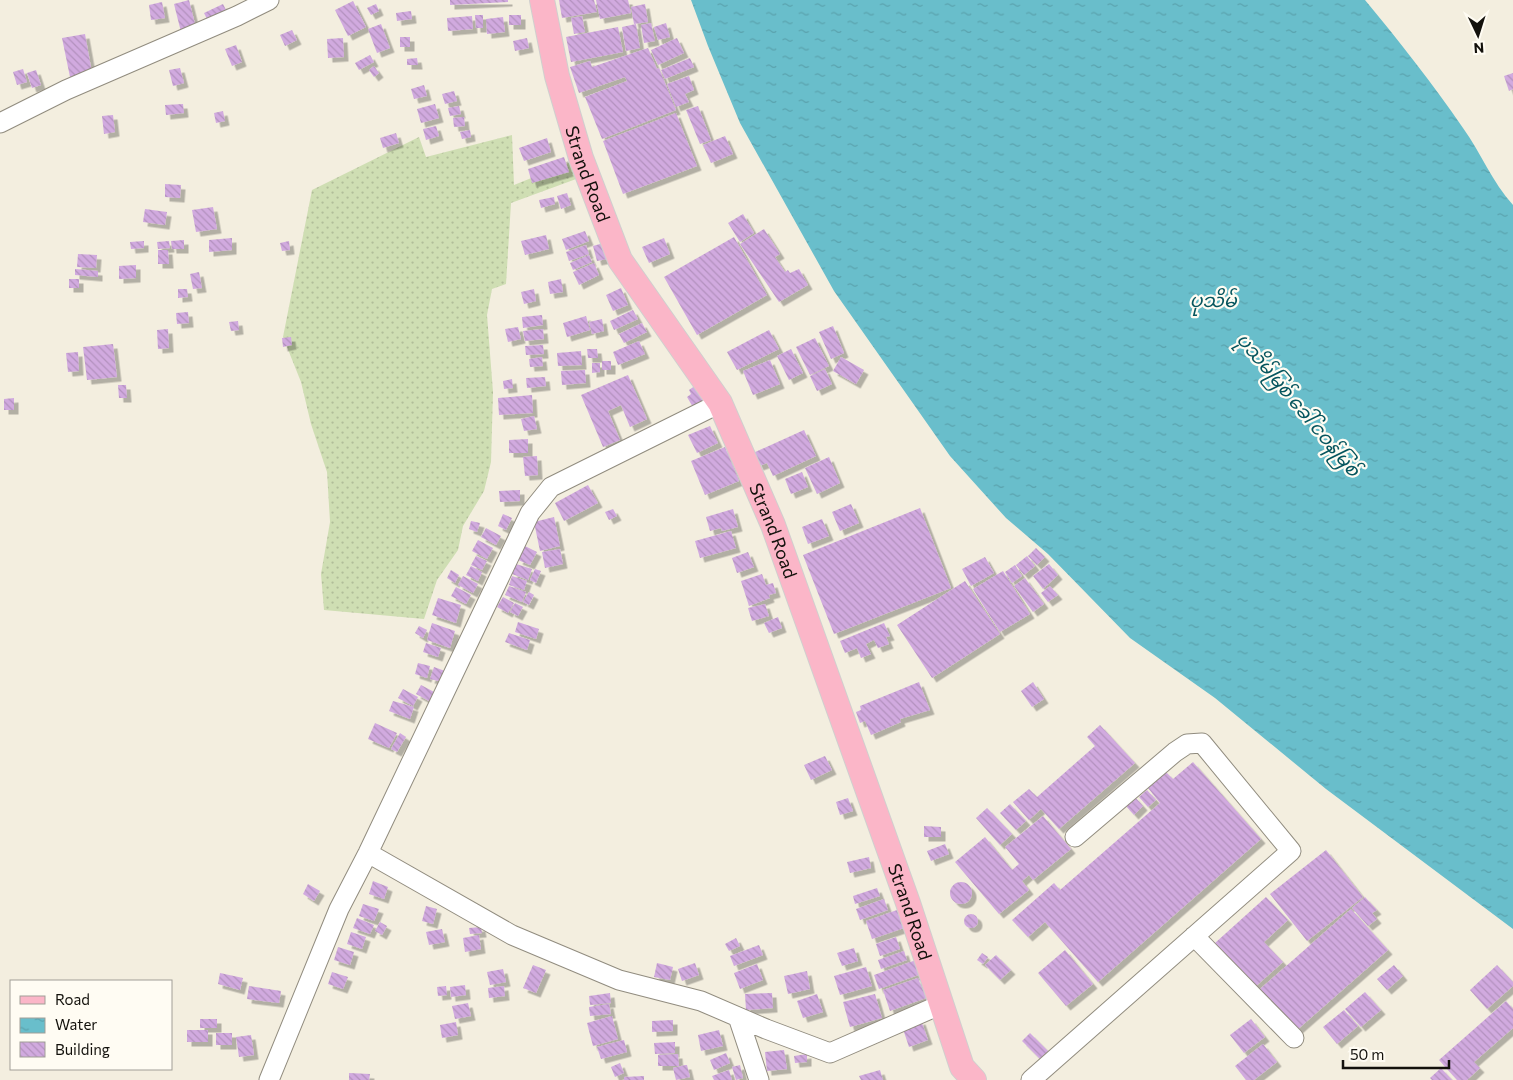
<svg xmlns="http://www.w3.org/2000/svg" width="1513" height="1080" font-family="Commissioner,'Noto Sans Myanmar',sans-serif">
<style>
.grass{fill:url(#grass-dots)}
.water{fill:url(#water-ripples)}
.building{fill:url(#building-back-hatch);filter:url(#shadow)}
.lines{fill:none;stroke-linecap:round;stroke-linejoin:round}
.minor-casing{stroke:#918c7f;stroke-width:21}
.major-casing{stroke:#d0cfce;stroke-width:26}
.minor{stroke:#fff;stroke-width:19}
.major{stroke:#fbb6c8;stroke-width:24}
.labels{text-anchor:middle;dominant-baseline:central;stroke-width:4.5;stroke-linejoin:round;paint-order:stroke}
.street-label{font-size:18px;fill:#13110c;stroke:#fffcf3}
.water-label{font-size:19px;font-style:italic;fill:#06555e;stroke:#fffcf3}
</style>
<defs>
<pattern id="grass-dots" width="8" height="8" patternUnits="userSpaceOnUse" patternTransform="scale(1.25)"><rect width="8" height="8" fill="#cfdeb3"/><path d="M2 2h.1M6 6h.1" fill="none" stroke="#b1bd99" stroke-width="1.8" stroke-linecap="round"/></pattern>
<pattern id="water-ripples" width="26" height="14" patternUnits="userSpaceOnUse" patternTransform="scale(1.25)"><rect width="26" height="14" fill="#69becb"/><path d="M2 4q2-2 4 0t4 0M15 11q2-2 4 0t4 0" fill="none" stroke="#5aa2ad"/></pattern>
<pattern id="building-back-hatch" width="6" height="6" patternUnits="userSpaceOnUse" patternTransform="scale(1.25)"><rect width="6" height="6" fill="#d1aadf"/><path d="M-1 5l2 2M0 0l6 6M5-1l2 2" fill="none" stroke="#b391be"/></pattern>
<filter id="shadow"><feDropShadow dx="4.5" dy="4.5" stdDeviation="0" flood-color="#0004"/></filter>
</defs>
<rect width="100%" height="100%" fill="#f3eedf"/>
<!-- grass -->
<path class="grass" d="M512 135 514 185 581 158 587 175 511 203 506 284 492 289 487 315 493 392 491 462 484 491 463 526 458 550 437 580 424 619 324 610 321 574 330 522 327 472 311 424 301 382 283 337 312 190 419 137 426 157Z"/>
<!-- water -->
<path class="water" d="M691 0H1365C1399 41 1433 84 1463 128 1481 153 1492 182 1513 205V929L1326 789 1215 698 1130 638 1048 554 1006 518 950 456 834 291 740 123 708 46Z"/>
<!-- building -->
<path class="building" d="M189 0 196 28 181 32 174 4Z
M450 0H508V2L450 5Z
M559 0H594L597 12 562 18Z
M596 0H628L631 13 600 19Z
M353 1 366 27 348 36 335 10Z
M162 2 165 18 151 20 149 5Z
M223 4 227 12 208 21 204 13Z
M376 4 379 11 371 15 367 8Z
M645 4 648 22 634 24 631 7Z
M411 11 412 19 397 21 396 13Z
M475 15H483V28H476Z
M509 15H521V25H509Z
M472 16 473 29 448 31 447 18Z
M582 16 585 32 574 34 571 18Z
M503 17 505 32 487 34 486 19Z
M651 23 655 41 644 43 641 25Z
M666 23 670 37 658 40 654 27Z
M381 24 390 48 377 53 368 29Z
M636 24 640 48 626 51 622 27Z
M618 27 623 52 571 62 566 37Z
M292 30 297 40 285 46 280 35Z
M85 34 92 73 70 77 62 38Z
M400 37H410V47H400Z
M343 38 344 57 328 58 327 39Z
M527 38 529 48 515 51 513 41Z
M677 38 684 53 658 65 651 50Z
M236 45 242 62 232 66 225 49Z
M648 48 657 69 659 68 676 110 602 139 585 97 627 81 625 77 579 93 570 67 590 61 592 67Z
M370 55 374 62 359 70 355 63Z
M417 58 418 65H407V59Z
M690 58 694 67 665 79 661 70Z
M374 66 379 73 374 77 369 70Z
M180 68 184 83 173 86 169 70Z
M23 69 27 82 17 85 13 72Z
M36 70 41 85 32 88 27 73Z
M1513 73V89L1509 91 1504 76Z
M689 76 694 90 685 94 689 102 676 107 667 84Z
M424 85 427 96 414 99 411 89Z
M454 91 457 101 445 104 442 94Z
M183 104 184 113 166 115 165 105Z
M435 104 439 118 421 123 417 109Z
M459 106 461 114 450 116 448 108Z
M698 106 711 140 700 144 686 110Z
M223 111 225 121 216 123 214 113Z
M676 113 697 166 623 194 603 141Z
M113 115 115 132 104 134 102 116Z
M464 117 465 126 454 127 453 118Z
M436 126 439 136 426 140 423 129Z
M470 130 471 137 462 139 460 132Z
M396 133 399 143 383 148 380 138Z
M725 136 733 154 711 163 703 145Z
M547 138 551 152 524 161 519 148Z
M564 157 569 172 532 183 528 169Z
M165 184 181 185 180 198 165 197Z
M567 193 571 205 561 209 557 196Z
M554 197 555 204 541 208 539 200Z
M213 207 217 229 196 232 192 210Z
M145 209 167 212 165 225 143 222Z
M743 214 754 233 740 242 728 223Z
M764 229 780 254 775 257 785 272 788 270 790 273 799 269 808 285 779 302 740 244Z
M585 231 589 241 566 250 562 239Z
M546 235 549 249 525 255 521 241Z
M734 237 767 295 697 335 664 277Z
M232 238V250L209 252V240Z
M664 238 670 254 649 263 642 247Z
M184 240V249H172L171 241Z
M144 241V248L131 249 130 242Z
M169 241 170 248 158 249 157 242Z
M289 241 290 250 282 251 280 243Z
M607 242 612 258 597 261 593 246Z
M586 245 589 254 569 261 566 252Z
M158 250H168L169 264H158Z
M78 254 97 255 96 268 77 267Z
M589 255 592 262 573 270 570 263Z
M594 263 599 275 579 285 573 272Z
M136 265V278L119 279V266Z
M75 269 98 271V277L75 275Z
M199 272 202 288 193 289 190 274Z
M69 279H79V288H69Z
M561 279 563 292 550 294 548 282Z
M621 288 628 305 613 311 606 295Z
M178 289H187L188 297 178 298Z
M534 289 536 301 524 304 521 292Z
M633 310 638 319 614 330 610 321Z
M188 312 189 323 177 324 176 313Z
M542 315 543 325 523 328 522 317Z
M586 316 590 330 567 337 563 323Z
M602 319 604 331 592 334 589 322Z
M238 321 239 330 231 331 229 322Z
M642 323 647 332 624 343 619 334Z
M833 326 844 353 831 359 819 332Z
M518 327 521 339 508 342 505 329Z
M168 329 169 348 158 349 157 330Z
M543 329 544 339 525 341 523 331Z
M769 330 779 349 737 370 727 352Z
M291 337 292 345 283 347 282 338Z
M815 338 829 366 810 375 796 347Z
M639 341 645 354 618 365 613 352Z
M113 344 117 377 87 380 83 347Z
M543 345 544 354 526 355 525 346Z
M587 349H597L598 358H588Z
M791 349 803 373 789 380 777 356Z
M581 351 582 365 558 366 557 353Z
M78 352 79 371 68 372 66 353Z
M542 357 543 366 530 367 529 359Z
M841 357 864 370 856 384 833 371Z
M770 360 780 384 753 395 743 371Z
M602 361H611V370H602Z
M592 363H600V372L592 373Z
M825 369 832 384 817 391 810 376Z
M585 370 586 383 562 385 561 371Z
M628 375 647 419 630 427 621 405 608 411 620 440 603 447 581 395Z
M545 377 546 386 527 388 526 378Z
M512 379 513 388 504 389 503 381Z
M118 385H126L127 398H119Z
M696 385 705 402 694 409 687 397 691 394 689 390Z
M532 395 533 413 499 415 498 398Z
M14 398V410H4V399Z
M534 416 537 429 524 431 521 419Z
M710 426 718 443 697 453 688 435Z
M804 430 816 456 773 476 767 463 759 466 753 453Z
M528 439V453H509V440Z
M725 447 739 481 705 495 691 461Z
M537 456 538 475 525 476 523 457Z
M829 457 840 483 817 494 805 468Z
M802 472 808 487 791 494 785 479Z
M588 485 598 503 564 521 555 503Z
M520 490V501L500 502 499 491Z
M851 504 859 523 840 531 832 512Z
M920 508 951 588 834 634 803 555Z
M613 509 617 516 609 520 605 512Z
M733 509 738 527 722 531 721 528 710 531 706 517Z
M503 514 512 518 506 530 498 526Z
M554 517 560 546 540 551 534 522Z
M822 519 829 536 808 544 802 527Z
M471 521 480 523 477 532 469 529Z
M486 528 501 536 496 545 481 537Z
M731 531 736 548 700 558 695 541Z
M478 540 493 548 487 559 472 551Z
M525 546 537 552 530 565 518 560Z
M1036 548 1045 557 1037 565 1028 556Z
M560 549 563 564 545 568 542 552Z
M748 552 754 567 737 573 732 558Z
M476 556 487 561 482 570 471 565Z
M1027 556 1035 566 1024 575 1016 565Z
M985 557 994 573 971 586 962 569Z
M516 564 532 569 528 580 512 574Z
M1049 564 1058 575 1043 589 1033 576Z
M1015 565 1022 576 1012 583 1005 572Z
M471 566 482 572 478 581 466 575Z
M535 569 541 571 536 583 530 580Z
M451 570 459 575 455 583 447 578Z
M1003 571 1030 614 1000 632 973 589Z
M762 574 766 585 773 583 776 593 769 595 770 598 749 606 741 581Z
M463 576 478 584 473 593 458 585Z
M512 576 527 581 524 590 509 585Z
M1025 578 1044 604 1033 612 1014 586Z
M965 581 1000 634 932 678 897 625Z
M509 586 526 592 522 602 505 595Z
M1050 586 1058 595 1048 602 1041 593Z
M456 587 471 595 466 604 451 596Z
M529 592 534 595 529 605 523 602Z
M503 597 514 603 508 613 497 607Z
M438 598 461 605 456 623 432 615Z
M515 603 523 607 518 616 510 612Z
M765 604 769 616 752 621 748 608Z
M778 617 782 628 769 633 764 623Z
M518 622 539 629 536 639 515 632Z
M432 623 455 631 450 648 427 640Z
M884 623 890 636 886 637 889 644 878 648 874 640 866 644 871 654 861 658 857 648 845 653 840 641Z
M419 626 427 630 423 638 415 633Z
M509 633 530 640 527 650 505 642Z
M426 643 441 648 438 657 423 652Z
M418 663 430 666 427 678 415 674Z
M434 667 445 671 442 682 430 679Z
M919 682 930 710 900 719 901 722 871 735 865 721 860 723 856 712 861 710 860 706Z
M1033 682 1044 699 1032 707 1021 691Z
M421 685 436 693 431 702 416 694Z
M403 689 418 697 413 706 398 698Z
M393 701 414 707 410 719 389 711Z
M375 723 397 733 389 748 368 739Z
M1100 725 1135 763 1059 829 1041 809 1029 820 1013 802 1029 789 1037 797 1095 746 1087 737Z
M400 733 406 737 397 752 391 749Z
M825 756 832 770 811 780 804 765Z
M1193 762 1261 839 1098 982 1045 922 1028 937 1012 920 1054 883 1060 890 1160 803 1148 788 1166 772 1173 779Z
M1147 790 1156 800 1148 807 1139 797Z
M1134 796 1143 806 1134 815 1125 805Z
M848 798 853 811 840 815 836 802Z
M1010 804 1026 821 1016 830 1000 813Z
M987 808 1012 834 1000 845 976 818Z
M1043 816 1071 849 1033 880 1029 875 1022 881 1029 890 999 914 955 862 985 837 1012 870 1019 864 1005 847Z
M924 826 941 827V837H924Z
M945 844 949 854 931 861 927 851Z
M1326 850 1363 897 1307 941 1270 894Z
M869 857 871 868 850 873 847 862Z
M373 881 388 887 384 899 369 894Z
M950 893a11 11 0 1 1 22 0a11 11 0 1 1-22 0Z
M308 884 320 891 314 901 303 894Z
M877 888 880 896 855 904 853 896Z
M1266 897 1288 920 1264 942 1283 962 1255 987 1215 943Z
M1365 897 1377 910 1372 913 1377 919 1368 926 1352 908Z
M884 899 888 910 860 920 856 909Z
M363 904 379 909 374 921 359 916Z
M426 906 437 909 433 924 422 921Z
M1351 909 1388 950 1297 1030 1260 989Z
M897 910 904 928 872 939 866 921Z
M964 921a7 7 0 1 1 14 0a7 7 0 1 1-14 0Z
M357 918 374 925 370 934 353 928Z
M380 922 387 926 382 935 375 931Z
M481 927 482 933 470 934 469 928Z
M442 929 445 942 429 945 426 932Z
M351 932 366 937 362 949 347 944Z
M479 935 481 949 465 952 463 938Z
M896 937 900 949 880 956 876 944Z
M736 938 740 946 729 951 725 944Z
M759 945 763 955 734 966 730 956Z
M338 947 354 952 350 965 334 960Z
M854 948 858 961 842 966 837 953Z
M1065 950 1093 984 1066 1006 1038 973Z
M904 951 907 960 881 969 878 960Z
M982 953 988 957 983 964 977 960Z
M996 955 1011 970 1000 980 985 965Z
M916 960 921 974 879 989 874 975Z
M657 963 673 967 670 980 654 977Z
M695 963 699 975 682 981 678 969Z
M757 964 763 980 740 989 734 973Z
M533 965 546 970 536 993 523 988Z
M1394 965 1403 976 1387 990 1377 979Z
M1497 965 1513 982V986L1487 1009 1470 990Z
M866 967 872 986 840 995 834 976Z
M503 969 506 982 490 985 487 972Z
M807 971 810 989 788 994 784 976Z
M332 972 348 977 343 989 328 984Z
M220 973 243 978 240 990 218 984Z
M918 978 926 998 890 1011 883 990Z
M465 985 466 995 451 997 450 987Z
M249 986 281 991 279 1003 247 999Z
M446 986 447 995 438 996 437 987Z
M504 986 505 996 489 998 488 988Z
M1365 992 1381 1010 1361 1027 1345 1009Z
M610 993 611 1003 590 1005 589 996Z
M772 993 773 1008 746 1010 745 994Z
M817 994 823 1012 803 1018 797 1001Z
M875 994 882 1018 850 1027 843 1002Z
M1506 1001 1513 1009V1028L1474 1062 1480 1068 1467 1080H1457L1439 1060Z
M468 1003 471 1016 455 1019 452 1006Z
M609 1004 611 1014 590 1016 589 1007Z
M1344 1010 1358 1026 1337 1044 1323 1027Z
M612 1016 618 1039 593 1046 587 1023Z
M200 1019H217V1028H200Z
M1251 1019 1265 1037 1244 1053 1230 1035Z
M673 1020V1031L652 1032V1021Z
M921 1020 928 1040 909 1047 902 1026Z
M456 1022 458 1035 442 1038 440 1025Z
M187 1030H208V1042H187Z
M719 1030 723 1046 701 1051 698 1035Z
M216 1033H232V1045H216Z
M1030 1033 1048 1051 1040 1059 1022 1041Z
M251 1035 254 1055 239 1057 236 1037Z
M624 1040 627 1052 601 1059 597 1047Z
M675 1042V1053L655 1054 654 1043Z
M1263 1044 1277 1062 1254 1080H1246L1235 1066Z
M784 1050 787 1069 767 1071 765 1052Z
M726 1053 730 1063 714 1070 710 1060Z
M678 1054 679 1066H658V1055Z
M807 1054V1062L795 1063 794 1056Z
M620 1063 624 1073 615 1077 611 1067Z
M685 1065H687L690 1077 676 1080 673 1068Z
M740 1065 743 1078 736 1080 732 1067Z
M1441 1068 1452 1080H1432L1430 1078Z
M729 1070 732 1080H714L712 1076Z
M880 1070 883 1080H861L859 1076Z
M349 1073 370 1074 369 1080H349Z
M644 1076V1080H624V1077Z"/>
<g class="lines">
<defs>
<path id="minor" d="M0 123 66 90 237 16 269 0
M368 853 512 935 619 980 701 1001 766 1029 830 1053 942 1004
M1194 936 1294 1038
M738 1017 759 1080
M269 1080 339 909 368 853 530 513 551 487 720 403
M1031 1080 1291 851 1202 743 1187 744 1175 752 1075 837"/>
<g id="major">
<path id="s1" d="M542 0 557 76 581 158 620 260 720 403 773 525 908 903 962 1067 974 1080"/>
</g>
</defs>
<!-- minor casing -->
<use href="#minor" class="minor-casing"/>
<!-- major casing -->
<use href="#major" class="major-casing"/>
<!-- minor -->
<use href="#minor" class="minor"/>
<!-- major -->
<use href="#major" class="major"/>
</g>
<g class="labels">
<!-- street labels -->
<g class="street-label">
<text stroke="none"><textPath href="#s1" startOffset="180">Strand Road</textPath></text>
<text stroke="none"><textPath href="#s1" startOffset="585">Strand Road</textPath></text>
<text stroke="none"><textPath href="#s1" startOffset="990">Strand Road</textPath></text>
</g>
<!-- water labels -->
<g class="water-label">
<text x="1213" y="299">ပုသိမ်</text>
<text transform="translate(1299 404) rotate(50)">ပုသိမ်မြစ် ခေါ် ငဝန်မြစ်</text>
</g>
</g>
<!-- legend -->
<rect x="10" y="980" width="162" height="90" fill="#fffcf3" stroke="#a19e97"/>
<rect x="20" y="996" width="25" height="8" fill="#fbb6c8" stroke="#a19e97"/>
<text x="55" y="1005" font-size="15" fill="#13110c">Road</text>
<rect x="20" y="1018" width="25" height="15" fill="url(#water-ripples)" stroke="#a19e97"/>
<text x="55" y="1030" font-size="15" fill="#13110c">Water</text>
<rect x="20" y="1042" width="25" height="15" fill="url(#building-back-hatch)" stroke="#a19e97"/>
<text x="55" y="1055" font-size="15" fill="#13110c">Building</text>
<!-- north arrow -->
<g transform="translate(1478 35) rotate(176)" stroke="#fffcf3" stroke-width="4" paint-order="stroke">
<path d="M0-4L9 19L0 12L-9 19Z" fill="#13110c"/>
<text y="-8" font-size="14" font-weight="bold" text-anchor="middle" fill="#13110c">N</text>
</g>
<!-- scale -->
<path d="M1343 1060v8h106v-8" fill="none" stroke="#13110c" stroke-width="2.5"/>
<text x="1350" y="1060" font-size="15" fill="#13110c" stroke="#fffcf3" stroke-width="4" paint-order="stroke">50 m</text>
</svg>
